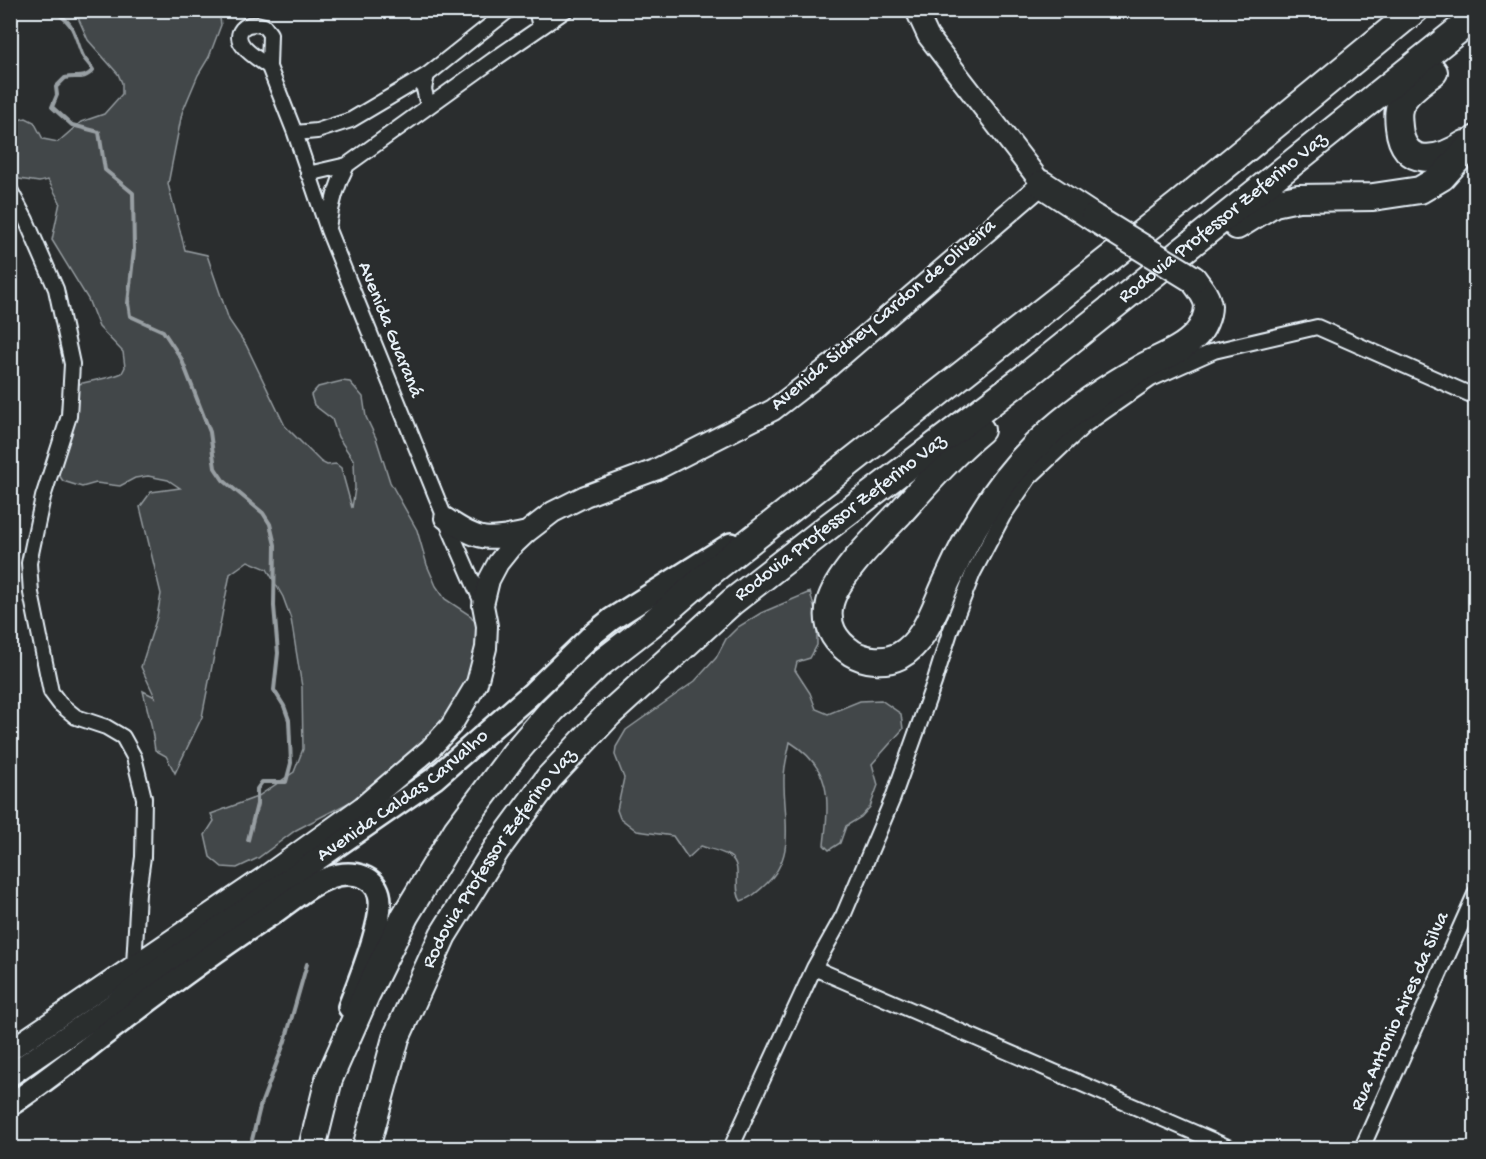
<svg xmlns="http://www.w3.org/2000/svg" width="1486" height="1159" font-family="'Gochi Hand',sans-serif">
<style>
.green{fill:#424648;stroke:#959ca0;stroke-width:1.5}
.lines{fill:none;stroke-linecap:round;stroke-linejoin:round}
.stream{stroke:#989fa3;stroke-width:4}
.street-casing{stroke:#e8f1f8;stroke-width:18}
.secondary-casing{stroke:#e8f1f8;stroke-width:24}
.primary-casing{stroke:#e8f1f8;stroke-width:26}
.highway-casing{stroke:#e8f1f8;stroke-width:30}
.street{stroke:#2a2d2e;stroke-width:14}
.secondary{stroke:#2a2d2e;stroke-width:20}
.primary{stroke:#2a2d2e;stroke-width:21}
.highway{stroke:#2a2d2e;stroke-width:26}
.highway-bridge-casing{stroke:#e8f1f8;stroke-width:30;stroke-linecap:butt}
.highway-bridge{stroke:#2a2d2e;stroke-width:26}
.labels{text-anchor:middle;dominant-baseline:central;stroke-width:4.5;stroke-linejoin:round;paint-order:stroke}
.street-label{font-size:20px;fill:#e8f1f8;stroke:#2a2d2e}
</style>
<rect width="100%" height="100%" fill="#2a2d2e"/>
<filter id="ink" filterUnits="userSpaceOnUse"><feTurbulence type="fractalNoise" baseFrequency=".0167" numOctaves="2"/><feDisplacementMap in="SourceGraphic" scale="12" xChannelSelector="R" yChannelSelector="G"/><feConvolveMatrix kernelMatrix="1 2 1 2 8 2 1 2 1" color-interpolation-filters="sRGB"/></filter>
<g filter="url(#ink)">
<!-- green -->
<path class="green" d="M75 11H219L221 25 209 57 198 75 182 113 168 184 185 250 207 255 229 320 246 345 285 426 321 462 327 465 336 464 341 468 352 508 355 488 354 461 338 437 332 419 314 405 311 395 318 387 342 381 350 382 363 397 366 417 376 438 390 482 417 530 427 565 436 586 445 599 471 616 479 628 477 654 455 710 379 787 296 830 258 858 237 868 222 867 210 857 205 835 214 821 211 814 257 797 294 772 303 749 302 687 291 619 283 597 267 569 248 561 230 574 202 717 175 773 166 756 155 750 151 724 143 691 155 697 141 667 157 617 161 594 140 507 151 492 180 488 168 480 148 476 135 478 120 486 96 483 82 487 63 481 55 469 63 391C80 380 104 381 122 373L125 367 123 352 99 327 88 299 52 240 60 202 48 180 39 182 19 179 11 170 10 122 26 118 34 122 43 139 58 142 81 122 104 114 122 94V83L118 74 88 40Z
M810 592 817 618V645L810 658 797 662 795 670 810 693 816 709 828 714 860 701 881 700 901 714 903 729 872 764 878 785 870 807 861 817 846 826 840 843 829 850 824 845C829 800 833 769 790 742 788 753 784 766 784 778 783 818 798 856 764 886 756 893 751 898 741 901 732 888 744 865 729 856 721 851 709 849 701 846L688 858 673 836 637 831 620 818 617 810 624 778 615 755 616 747 626 730 695 681 716 658 726 639 738 627 761 613Z"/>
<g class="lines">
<!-- stream -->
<path class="stream" d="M52 10C76 24 73 32 82 54 84 60 90 64 93 70 84 81 76 75 65 78L56 87 57 95 52 107 72 125 99 132 105 170 133 193 134 250 128 303 130 316 163 331 181 358 210 432 215 468 223 480 263 513 270 524 275 545 274 606 278 653 274 690 284 706 289 720 291 763 286 782H262L257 789V804L248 840
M250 1148 260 1107 285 1041 307 964"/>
<defs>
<path id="street" d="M536 10 540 27
M269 67C259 59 230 44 242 29 248 22 257 24 264 26L270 34 269 67 295 133 328 230 445 518 483 605
M427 75 424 89 428 106
M295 133 317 131 351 120 427 75 509 10
M308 174 347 165 493 60 566 10
M10 190 26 220 56 289 72 364 69 416 43 497 29 563 31 593 51 692 60 704 76 717 106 727 123 737 134 757 144 798 143 857 138 893 134 965
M328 228C331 204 336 186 347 165
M814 968 1230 1148
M731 1148 814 968 843 916 893 798 934 683 950 632 973 573 1003 516 1029 478 1085 425 1151 379 1214 351 1317 327 1476 397
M1362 1148 1476 892"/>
<path id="secondary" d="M445 518C481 542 486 541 527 532
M10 1050 263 878 362 807 430 749 451 726 477 683 486 648 487 626 483 605 489 580 498 563 510 548 527 532 553 512 585 496 655 470 773 410 830 366 1042 184 928 36 916 10"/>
<g id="primary">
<path id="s1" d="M10 1075 111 1006 179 955 435 778 531 694 592 635 612 619 731 544"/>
<path d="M10 1105C46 1081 79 1054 113 1028 164 989 217 949 272 914 291 901 314 880 338 875 355 872 374 876 379 894 386 917 358 984 349 1007"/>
</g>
<g id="highway">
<path d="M1434 72C1424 80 1410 89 1403 100 1397 108 1398 117 1399 127 1403 169 1439 161 1465 144"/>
<path d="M1042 184 1094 218"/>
<path d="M1237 226 1274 203 1298 198 1373 197 1420 190 1442 177 1476 139"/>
<path d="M981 430C951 455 925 485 899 514 879 535 837 575 830 603 825 625 834 641 852 653 865 661 885 663 899 656 927 641 936 603 949 577 959 555 970 533 983 513 1001 483 1026 453 1052 430 1078 407 1108 387 1138 370 1156 359 1181 352 1196 335 1202 329 1208 316 1208 306 1207 296 1199 287 1193 279"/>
<path d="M312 1148 329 1079 366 995 405 916 457 830 514 754 552 710 597 666 650 625 712 571 1179 204 1415 10"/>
<path id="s2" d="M366 1148 396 1038 443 935 496 850 549 778 608 715 732 602 828 527 1025 377 1476 16"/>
</g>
</defs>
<!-- street casing -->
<use href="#street" class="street-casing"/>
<!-- secondary casing -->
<use href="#secondary" class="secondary-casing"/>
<!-- primary casing -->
<use href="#primary" class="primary-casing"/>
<!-- highway casing -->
<use href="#highway" class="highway-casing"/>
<!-- street -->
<use href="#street" class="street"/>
<!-- secondary -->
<use href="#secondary" class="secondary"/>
<!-- primary -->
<use href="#primary" class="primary"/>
<!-- highway -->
<use href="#highway" class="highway"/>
<defs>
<path id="highway-bridge" d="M1094 218 1193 279"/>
</defs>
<!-- highway-bridge casing -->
<use href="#highway-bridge" class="highway-bridge-casing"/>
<!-- highway-bridge -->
<use href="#highway-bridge" class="highway-bridge"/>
</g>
</g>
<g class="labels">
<!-- street labels -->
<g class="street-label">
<text stroke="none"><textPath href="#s2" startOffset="1294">Rodovia Professor Zeferino Vaz</textPath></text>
<text transform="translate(884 316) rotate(-40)">Avenida Sidney Cardon de Oliveira</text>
<text transform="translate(389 330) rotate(68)">Avenida Guaraná</text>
<text stroke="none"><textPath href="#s2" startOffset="808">Rodovia Professor Zeferino Vaz</textPath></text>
<text stroke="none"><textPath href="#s1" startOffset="482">Avenida Caldas Carvalho</textPath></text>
<text stroke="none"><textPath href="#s2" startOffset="322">Rodovia Professor Zeferino Vaz</textPath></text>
<text transform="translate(1401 1012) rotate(-66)">Rua Antonio Aires da Silva</text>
</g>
</g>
<!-- margin -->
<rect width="1486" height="1159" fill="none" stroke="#2a2d2e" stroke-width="36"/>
<rect x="18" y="18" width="1450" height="1123" fill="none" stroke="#e8f1f8" stroke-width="2" filter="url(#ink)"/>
</svg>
